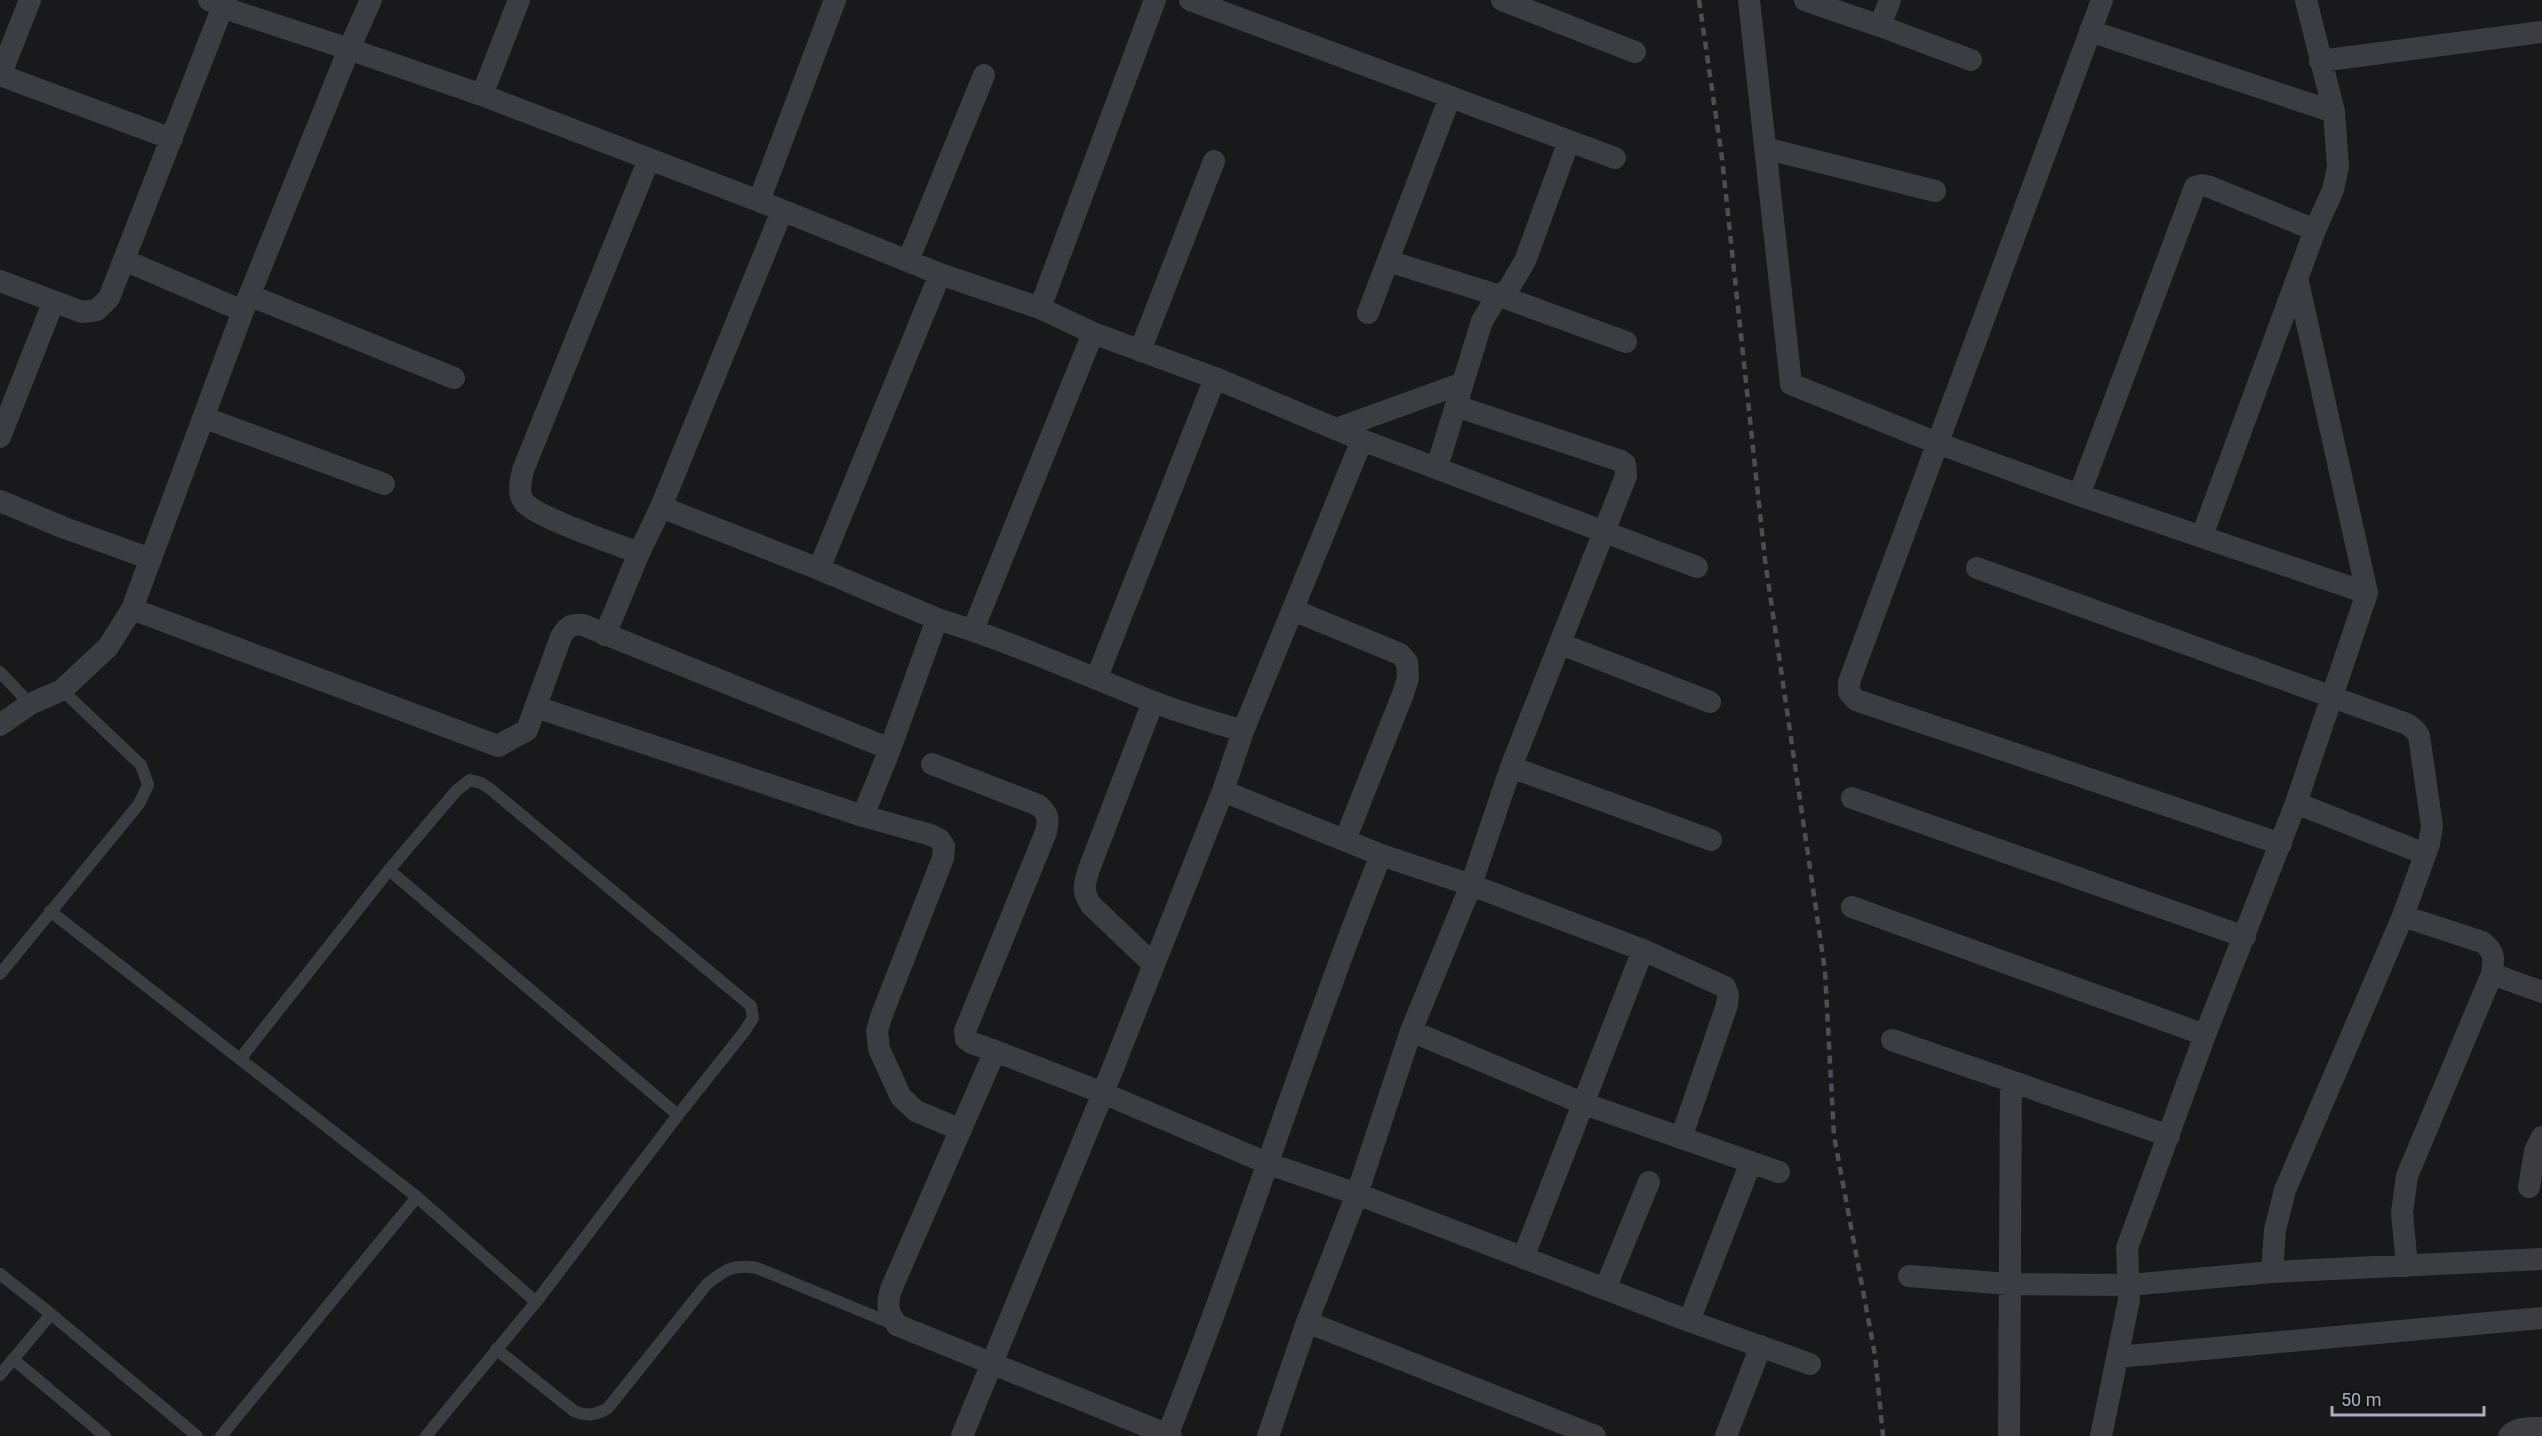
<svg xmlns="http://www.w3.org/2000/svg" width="2542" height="1436" font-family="Roboto,sans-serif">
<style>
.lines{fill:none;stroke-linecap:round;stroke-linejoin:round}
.service{stroke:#3c3c43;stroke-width:12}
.minor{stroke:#3c3c43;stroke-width:22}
.rail{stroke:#4c4d56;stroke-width:4.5;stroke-dasharray:8 6;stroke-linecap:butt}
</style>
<rect width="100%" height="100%" fill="#19191c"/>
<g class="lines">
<!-- service -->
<path class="service" d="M0 672 30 704
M389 870 678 1115
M50 911 417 1197 536 1302
M0 974 139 804 148 785 141 765 62 690
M240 1059 389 870 456 791 470 780 481 783 489 788 751 1006 753 1018 744 1032 678 1115 536 1302 426 1436
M0 1274 51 1314 197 1436
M496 1349 574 1411C588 1417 596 1415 608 1408L707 1284C726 1269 733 1264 757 1268L893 1324
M13 1359 105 1436
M0 1375 51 1314
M221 1436 417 1197"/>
<!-- minor -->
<path class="minor" d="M209 0 236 12 349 49 371 0
M1190 0 1615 158
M1502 0 1635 52
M1749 0 1791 384 1937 443 2079 495 2367 593 2296 803 2205 1035 2127 1248 2129 1300 2101 1436
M1805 0 1880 26 1890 0
M2102 0 1849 682V692L1856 700 2281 844
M1880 26 1971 60
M2090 31 2334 112
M2320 61 2542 32
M0 75 172 139
M0 76 30 0
M482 95 519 0
M1765 148 1935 191
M759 201 835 0
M124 260 243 311
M908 261 984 75
M1388 261 1500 296 1626 342
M0 281 82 312 97 310 109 298 223 6
M2298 282 2367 593
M251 296 454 378
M1040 308 1155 0
M1368 313 1450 97
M1140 351 1214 161
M205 418 384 484
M1336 429 1463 383
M0 437 53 303
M1437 467 1482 321 1493 303 1509 288 1525 261 1569 141
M2079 495 2195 187 2202 185 2210 187 2315 230
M0 501 62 527 151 559
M661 507 819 569 937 619
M2202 536 2315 230 2333 190 2338 167 2334 112 2306 0
M639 553C616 544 537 518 524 502 517 493 521 480 523 470L649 159
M1977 568 2407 724 2415 730 2419 736 2432 826 2429 844 2403 916 2285 1190 2275 1230 2272 1272
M819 569 940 274
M132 609 498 746 527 730 561 637C567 627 570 624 583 625L890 749
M1293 610 1400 654 1407 662 1408 678 1403 694 1345 840
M973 630 1093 333
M605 635 639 553 661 507 782 211
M1561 644 1710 702
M1097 677 1215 378
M1153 702 1089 869C1084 884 1082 892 1091 905L1154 965
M536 707 863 816 931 835 939 839 944 846 943 858 881 1017 877 1031 879 1049 901 1097 916 1111 961 1130
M0 725 30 704 62 690 108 647 132 609 243 311 349 49 482 95 759 201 940 274 1040 308 1093 333 1215 378 1362 440 1697 567
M932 764 1038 805C1048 813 1049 818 1046 832L965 1031 966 1039 972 1043 995 1051
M1511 767 1711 840
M1223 791 1381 855 1471 885 1643 950 1725 987 1728 995 1727 1005 1681 1138
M1852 798 2245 937
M2296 803 2425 854
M863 816 890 749 937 619C1010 641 1080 673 1151 701 1181 713 1213 722 1243 731
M1852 907 2205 1035
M2403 916 2482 942C2495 951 2494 959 2492 974L2407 1176 2402 1213 2407 1266
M2492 974 2542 992
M1411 1031 1582 1103 1779 1172
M1892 1040 2169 1136
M2529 1187 2535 1151 2542 1137
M1523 1258 1643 950
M1909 1276 2009 1284 2129 1285 2272 1272 2542 1259
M1605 1289 1649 1182
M1689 1321 1751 1162
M1307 1322 1595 1436
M2117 1357 2542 1318
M962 1436 1103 1093 1223 791 1243 731 1362 440
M1167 1436C1244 1244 1304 1046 1381 855
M1171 1436 897 1325C887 1311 886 1304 892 1287L995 1051 1103 1093 1269 1164 1357 1194 1689 1321 1810 1364
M1268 1436 1307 1322 1357 1194 1411 1031 1471 885 1511 767 1626 476 1625 464 1621 461 1456 406
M1726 1436 1761 1346
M2009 1436 2011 1082
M2509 1436C2517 1427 2530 1428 2542 1428"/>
<!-- rail -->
<path class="rail" d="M1699 0 1722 158 1765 560 1825 971 1834 1136 1875 1355 1883 1436"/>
</g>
<!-- scale -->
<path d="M2332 1406v9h152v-9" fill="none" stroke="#aaadbc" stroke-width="3"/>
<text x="2341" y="1406" font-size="18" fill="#aaadbc" stroke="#141417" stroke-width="4.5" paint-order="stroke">50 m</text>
</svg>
